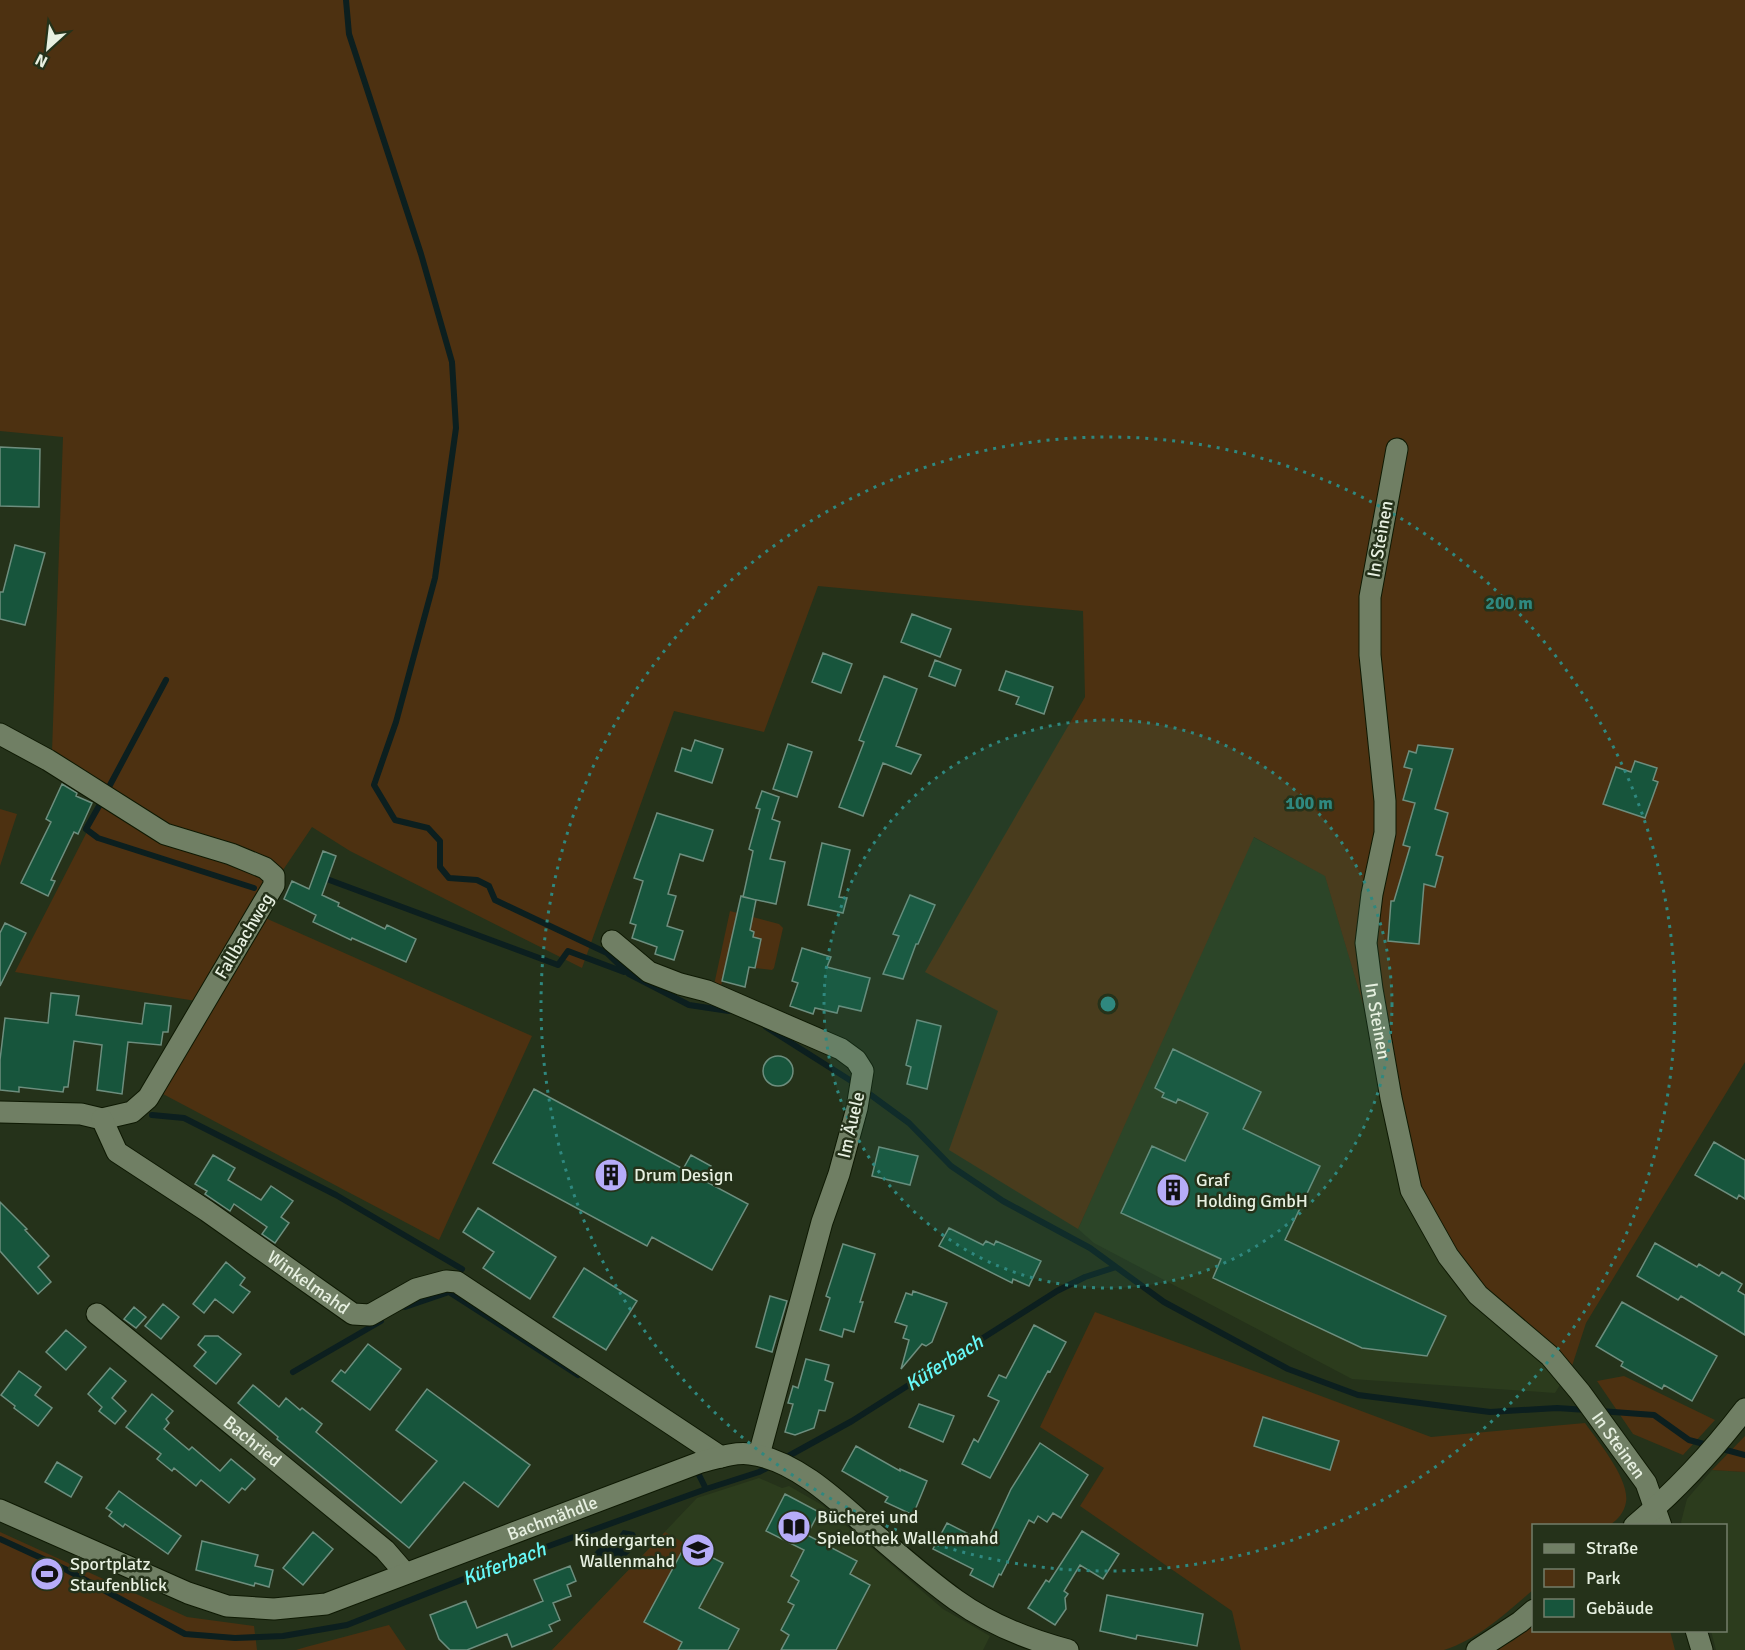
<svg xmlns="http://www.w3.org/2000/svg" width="1745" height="1650" font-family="Signika,sans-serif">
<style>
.built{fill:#2c3c1d}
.green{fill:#4d3111}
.water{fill:#0c1f1f}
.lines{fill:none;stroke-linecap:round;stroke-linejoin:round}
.stream{stroke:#0c1f1f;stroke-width:6}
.building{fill:#17553c;stroke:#6d8e7e;stroke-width:1.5}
.minor-casing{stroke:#0e1903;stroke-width:23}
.minor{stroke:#707f64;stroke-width:21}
.ring{fill:none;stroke:#2f887f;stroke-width:3;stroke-dasharray:3 6}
.labels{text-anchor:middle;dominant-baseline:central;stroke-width:5;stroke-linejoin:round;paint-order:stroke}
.street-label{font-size:18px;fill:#e7f0e1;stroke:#25321a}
.poi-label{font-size:18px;fill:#e7f0e1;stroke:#25321a;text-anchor:start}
.water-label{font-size:20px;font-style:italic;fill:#66f8f7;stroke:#25321a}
.centre{fill:#2f887f;stroke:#25321a;stroke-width:3}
.ring-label{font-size:18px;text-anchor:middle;font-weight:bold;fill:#2f887f;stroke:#25321a;stroke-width:5;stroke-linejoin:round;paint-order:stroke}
</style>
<rect width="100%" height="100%" fill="#25321a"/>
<!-- built -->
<path class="built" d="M1253 837 1325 875 1422 1203 1479 1286 1572 1366 1555 1393 1352 1379 1094 1243 1078 1229 1166 1028Z
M1712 1470 1745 1472V1650H1716L1711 1631 1726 1630V1526L1682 1525 1681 1522 1687 1499Z
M759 1478 782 1488 789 1486 822 1505 943 1609 990 1636 983 1650H552L697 1498Z"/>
<!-- green -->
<path class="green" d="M0 0H1745V1062L1586 1323 1572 1366 1479 1286 1422 1203 1325 876 1254 837 1078 1229 949 1150 998 1011 925 972 1085 697 1083 611 818 586 764 732 674 711 582 968 350 851 312 827 254 913 532 1036 439 1240 163 1094 215 1004 15 972 109 789 52 752 63 437 0 431Z
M0 809 17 814 0 866Z
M730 911 779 924 783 928 774 968 772 970 755 968 761 939 733 933 721 986 714 985Z
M1095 1312 1431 1437 1585 1423C1598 1441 1630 1480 1626 1502 1624 1513 1618 1519 1610 1525L1534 1526 1533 1590C1506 1613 1479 1639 1444 1650H1241L1232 1611 1080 1506 1104 1468 1040 1427Z
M1624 1376 1715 1420 1683 1455 1633 1434 1597 1381Z
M1745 1436V1472L1712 1470Z
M0 1532 187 1617 254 1626 257 1650H0Z
M665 1532 686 1544 645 1622 682 1642 678 1650H552Z
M389 1625 406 1650H296L306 1647Z
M1533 1625 1534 1630 1670 1631 1675 1650H1496L1514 1640Z"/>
<!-- water -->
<path class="water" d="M623 1530 634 1532 638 1538 634 1549 611 1569 607 1568 604 1564 595 1563 592 1559C594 1548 603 1547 611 1542 616 1539 620 1534 623 1530Z"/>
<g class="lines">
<!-- stream -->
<path class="stream" d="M346 0 349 34 421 254 452 362 456 428 435 578 396 722 374 785 395 820 428 828 440 841V867L449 878 477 880 489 886 495 900 607 953 629 974 689 1005 729 1011
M110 785 166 680
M99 806 86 829 98 838 254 888
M324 878 558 965 568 951 624 972
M766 1027 856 1084
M864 1090 909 1123 951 1166 1003 1201 1090 1248 1164 1302 1288 1369 1358 1395 1490 1412 1557 1408 1587 1410
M152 1115 184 1118 336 1195 462 1269
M405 1307 449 1292 578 1375
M293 1372 381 1321
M1600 1411 1654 1415 1689 1440 1745 1455
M783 1459 852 1421 1057 1291 1085 1277 1116 1267
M699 1475 706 1489
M0 1539 65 1569 185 1634 235 1638 283 1636 347 1625 535 1551 706 1489 759 1472 771 1466"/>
</g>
<!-- building -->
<path class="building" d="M0 447 40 449 39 507 0 506Z
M15 545 45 553 25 625 0 619V592H3Z
M912 614 951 629 940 657 901 642Z
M823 653 852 664 841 693 812 682Z
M935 660 961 670 955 686 929 676Z
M1006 671 1053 687 1044 714 1016 704 1019 697 999 690Z
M884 676 917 689 896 746 921 755 911 774 883 763 863 816 839 807 864 742 859 740Z
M695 740 723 749 712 783 675 771 682 748 691 751Z
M788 744 812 752 797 797 773 789Z
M1418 745 1453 749 1435 809 1448 813 1436 855 1443 857 1435 887 1424 884 1419 944 1388 941 1391 901H1394L1410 847 1403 845 1415 803 1403 800 1412 769 1404 767 1409 751 1416 753Z
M1635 761 1657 768 1653 780 1658 782 1645 818 1603 804 1616 767 1631 772Z
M62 784 77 793 76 796 92 803 78 834 74 832 51 880 55 881 48 896 21 883 51 822 46 819Z
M762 791 779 797 772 819 780 822 770 859 785 862 776 904 743 897 753 851 749 849 760 809 756 808Z
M657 813 713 830 703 861 680 854 668 894 676 896 667 926 683 931 674 960 655 954 657 947 632 938 636 925 630 923 643 881 634 878Z
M822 843 850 850 839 897 847 898 843 913 808 905Z
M323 851 336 856 322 895 339 903 338 906 385 929 387 925 416 939 406 962 352 938 351 940 313 922 316 915 284 899 292 881 309 889Z
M910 895 935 905 918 944H916L903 979 883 974 899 936 893 934Z
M741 896 756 900 750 930 754 932 753 937 761 939 755 968 749 967 745 987 722 981Z
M5 923 26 933 0 986V933Z
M802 948 831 957 827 967 870 978 861 1011 839 1006 837 1013 815 1008 813 1014 790 1006 798 983 792 981Z
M51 993 79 996 76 1015 142 1024 145 1003 171 1006 168 1032H163L161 1045 128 1042 122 1094 97 1090 102 1045 74 1041 68 1087H64L63 1092 19 1087V1092L0 1090V1060L5 1018 48 1023Z
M917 1020 941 1026 927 1089 907 1084 911 1067 906 1065Z
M1173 1049 1261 1092 1243 1129 1320 1166 1285 1240 1446 1316 1427 1356 1362 1348 1213 1278 1221 1259 1121 1213 1152 1146 1185 1161 1208 1113 1178 1099 1176 1103 1162 1097 1164 1093 1155 1088Z
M763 1071a15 15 0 1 1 30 0a15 15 0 1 1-30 0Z
M534 1089 683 1169 691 1155 711 1166 703 1180 748 1204 712 1270 652 1237 647 1246 493 1163Z
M1714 1142 1745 1160V1199L1739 1195 1737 1199 1695 1175Z
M879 1147 918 1156 910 1185 872 1176Z
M213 1155 235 1168 228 1180 261 1200 271 1186 293 1201 281 1217 289 1223 275 1243 262 1234 267 1227 234 1204 230 1211 205 1194 207 1191 195 1184Z
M0 1202 27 1229 25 1230 49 1256 38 1267 51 1282 38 1294 0 1251Z
M478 1208 556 1257 530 1299 483 1268 494 1252 463 1232Z
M949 1228 983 1245 986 1241 994 1245 996 1241 1041 1261 1029 1286 1013 1279 1012 1283 939 1246Z
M1655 1243 1697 1267 1699 1264 1719 1276 1722 1272 1742 1284 1738 1291 1745 1295V1335L1681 1296 1678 1300 1637 1276Z
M843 1244 875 1254 860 1302H863L854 1332 844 1329 842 1337 820 1330 830 1298 826 1296Z
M226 1262 245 1278 240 1285 250 1292 233 1313 215 1299 204 1313 193 1304Z
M584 1268 637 1301 606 1350 553 1317Z
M913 1291 947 1303 932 1342 926 1346 922 1344 901 1369 909 1340 903 1338 907 1326 895 1322 906 1293 912 1295Z
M770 1296 787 1301 772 1352 756 1347Z
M1622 1302 1717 1356 1692 1401 1664 1385 1662 1389 1621 1366 1623 1362 1596 1346Z
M163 1304 179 1317 161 1339 145 1326Z
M134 1307 146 1317 136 1328 124 1319Z
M1034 1325 1066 1342 1050 1372 1048 1371 990 1478 962 1464 974 1439 978 1442 999 1401 988 1396 999 1375 1006 1378Z
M66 1330 86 1347 66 1370 46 1352Z
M205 1336H218L241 1354 216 1384 194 1366 206 1352 198 1345Z
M368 1344 401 1369 370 1410 332 1381 341 1370 345 1373Z
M806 1359 829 1365 825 1380 833 1383 825 1411 819 1410 814 1428 795 1435 785 1432 793 1404 788 1403 793 1386 798 1388Z
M110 1368 126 1381 112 1398 126 1411 115 1424 99 1411 102 1407 88 1394Z
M19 1371 41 1387 35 1395 52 1408 38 1426 14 1408 15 1406 1 1395Z
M253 1385 279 1407 286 1398 300 1410 302 1408 322 1424 316 1432 401 1503 437 1461 396 1430 427 1389 530 1465 498 1507 464 1482 409 1548 277 1439 278 1437 238 1403Z
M152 1394 173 1411 166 1419 169 1423 164 1429 189 1450 192 1447 220 1471 231 1459 255 1479 245 1490 242 1488 229 1503 201 1480 196 1486 174 1468 172 1471 157 1459 161 1454 126 1427Z
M919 1404 954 1416 943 1442 909 1427Z
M1263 1417 1339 1441 1330 1470 1254 1446Z
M1040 1443 1088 1475 1061 1518 1053 1513 1047 1522 1038 1516 1034 1523 1029 1520 1001 1575 999 1574 993 1587 970 1575 973 1569 933 1549 947 1523 986 1543 1011 1489Z
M856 1446 900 1471V1469L927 1481 913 1515 885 1502 888 1497 842 1471Z
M57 1462 82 1477 71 1497 45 1482Z
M119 1491 181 1536 168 1554 125 1524 123 1527 109 1516 112 1512 106 1508Z
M785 1494 819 1512 807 1535 857 1561 850 1574 870 1585 836 1650H781L789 1635 781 1630 794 1605 788 1602 799 1581 791 1576 804 1550 766 1531Z
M1082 1531 1119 1554 1103 1579 1080 1565 1064 1591 1068 1594 1065 1598 1066 1609 1055 1625 1028 1608 1046 1580 1049 1582Z
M313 1532 333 1549 303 1585 283 1568Z
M202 1541 258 1555 255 1566 273 1570 269 1587 255 1583 254 1586 196 1570Z
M686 1544 723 1563 699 1608 739 1629 728 1650H678L682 1642 644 1622Z
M570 1566 576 1581 567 1585 571 1596 553 1603 560 1620 549 1625 552 1631 512 1647 507 1634 467 1650H450L439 1639 430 1615 466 1601 477 1628 543 1601 534 1580Z
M1107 1595 1203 1614 1197 1646 1137 1635 1136 1639 1100 1631Z"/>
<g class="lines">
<defs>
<g id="minor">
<path id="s1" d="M1397 449 1370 597V655L1385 801V833L1372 894 1366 943 1372 989 1391 1098 1411 1190 1448 1256 1478 1295 1550 1356 1580 1392 1646 1483 1661 1526"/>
<path d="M0 734 48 760 165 834 231 854 265 868 274 876V885L148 1098 132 1112 102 1119 81 1114 0 1112"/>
<path d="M612 941 649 972 680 984 707 991 841 1049 856 1060 863 1071 857 1108 839 1174 822 1222 759 1455"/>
<path id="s2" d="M102 1119 117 1152 207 1211 353 1314 370 1315 416 1289 446 1281 457 1282 721 1457"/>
<path id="s3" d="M97 1314 385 1550 405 1573"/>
<path id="s4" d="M0 1510 188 1593 227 1606 274 1609 326 1604 701 1462C717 1458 734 1452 750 1454 797 1460 841 1504 875 1534 902 1557 928 1580 956 1600 988 1623 1030 1640 1068 1650"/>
<path d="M1634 1526C1676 1491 1712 1452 1745 1409"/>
<path d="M1696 1630 1702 1650"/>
<path d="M1477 1650 1520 1622 1534 1610"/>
</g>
</defs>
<!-- minor casing -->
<use href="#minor" class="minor-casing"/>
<!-- minor -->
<use href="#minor" class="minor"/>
</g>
<!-- distance rings -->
<circle cx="1108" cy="1004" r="284" fill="#2f887f" fill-opacity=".12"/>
<g class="ring">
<circle cx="1108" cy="1004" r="284"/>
<circle cx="1108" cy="1004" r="567"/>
</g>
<!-- icons -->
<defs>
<symbol id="building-disc" viewBox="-11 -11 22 22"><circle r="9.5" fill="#b6acf8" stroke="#25321a"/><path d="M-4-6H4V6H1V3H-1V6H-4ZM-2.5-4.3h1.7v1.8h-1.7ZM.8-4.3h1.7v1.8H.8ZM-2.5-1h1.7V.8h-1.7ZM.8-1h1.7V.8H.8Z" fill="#111"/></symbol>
<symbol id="library-disc" viewBox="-11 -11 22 22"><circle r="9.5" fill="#b6acf8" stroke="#25321a"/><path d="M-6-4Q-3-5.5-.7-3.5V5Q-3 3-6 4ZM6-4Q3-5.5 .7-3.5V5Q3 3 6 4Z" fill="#111"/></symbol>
<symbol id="school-disc" viewBox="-11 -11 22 22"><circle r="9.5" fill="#b6acf8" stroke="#25321a"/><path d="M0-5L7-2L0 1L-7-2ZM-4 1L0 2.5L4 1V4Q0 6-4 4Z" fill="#111"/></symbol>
<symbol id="stadium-disc" viewBox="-11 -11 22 22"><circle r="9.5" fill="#b6acf8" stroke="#25321a"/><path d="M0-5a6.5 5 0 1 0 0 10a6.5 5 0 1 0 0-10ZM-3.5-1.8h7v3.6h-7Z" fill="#111"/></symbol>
</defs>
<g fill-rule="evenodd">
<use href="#building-disc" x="592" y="1156" width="38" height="38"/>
<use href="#building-disc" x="1154" y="1171" width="38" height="38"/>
<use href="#library-disc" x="775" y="1508" width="38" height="38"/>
<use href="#school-disc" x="679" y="1531" width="38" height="38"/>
<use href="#stadium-disc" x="28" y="1555" width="38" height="38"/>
</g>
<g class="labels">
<!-- street labels -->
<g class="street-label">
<text transform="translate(1380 539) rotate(-80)">In Steinen</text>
<text transform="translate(244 936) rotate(-59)">Fallbachweg</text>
<text stroke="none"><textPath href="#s1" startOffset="578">In Steinen</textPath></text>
<text transform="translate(851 1125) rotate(-77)">Im Äuele</text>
<text stroke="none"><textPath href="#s2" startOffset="268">Winkelmahd</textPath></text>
<text stroke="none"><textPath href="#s3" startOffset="201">Bachried</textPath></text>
<text stroke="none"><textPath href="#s1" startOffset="1082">In Steinen</textPath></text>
<text stroke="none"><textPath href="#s4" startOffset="588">Bachmähdle</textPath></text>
</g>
<!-- poi labels -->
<g class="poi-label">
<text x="634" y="1175">Drum Design</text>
<text x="1196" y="1180">Graf<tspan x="1196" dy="21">Holding GmbH</tspan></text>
<text x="817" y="1517">Bücherei und<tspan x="817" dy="21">Spielothek Wallenmahd</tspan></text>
<text x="675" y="1540" text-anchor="end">Kindergarten<tspan x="675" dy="21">Wallenmahd</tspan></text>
<text x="70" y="1564">Sportplatz<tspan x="70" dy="21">Staufenblick</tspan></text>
</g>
<!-- water labels -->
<g class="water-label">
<text transform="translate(944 1363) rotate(-32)">Küferbach</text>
<text transform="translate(504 1564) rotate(-21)">Küferbach</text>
</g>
</g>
<circle cx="1108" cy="1004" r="9" class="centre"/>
<g class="ring-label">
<text x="1509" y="609">200 m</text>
<text x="1309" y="809">100 m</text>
</g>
<!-- legend -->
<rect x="1532" y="1524" width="195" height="108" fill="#25321a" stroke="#737e6a" stroke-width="1.5"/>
<rect x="1544" y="1544" width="30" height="9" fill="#707f64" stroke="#737e6a" stroke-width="1.5"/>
<text x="1586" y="1554" font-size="18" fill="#e7f0e1">Straße</text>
<rect x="1544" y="1569" width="30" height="18" fill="#4d3111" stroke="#737e6a" stroke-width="1.5"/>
<text x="1586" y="1584" font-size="18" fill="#e7f0e1">Park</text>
<rect x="1544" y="1599" width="30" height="18" fill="#17553c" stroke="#737e6a" stroke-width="1.5"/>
<text x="1586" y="1614" font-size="18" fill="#e7f0e1">Gebäude</text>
<!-- north arrow -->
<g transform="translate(48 48) rotate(207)" stroke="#25321a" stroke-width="4.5" paint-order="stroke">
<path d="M0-4.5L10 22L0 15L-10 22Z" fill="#e7f0e1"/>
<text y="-9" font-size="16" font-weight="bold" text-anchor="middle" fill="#e7f0e1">N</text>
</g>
</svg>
